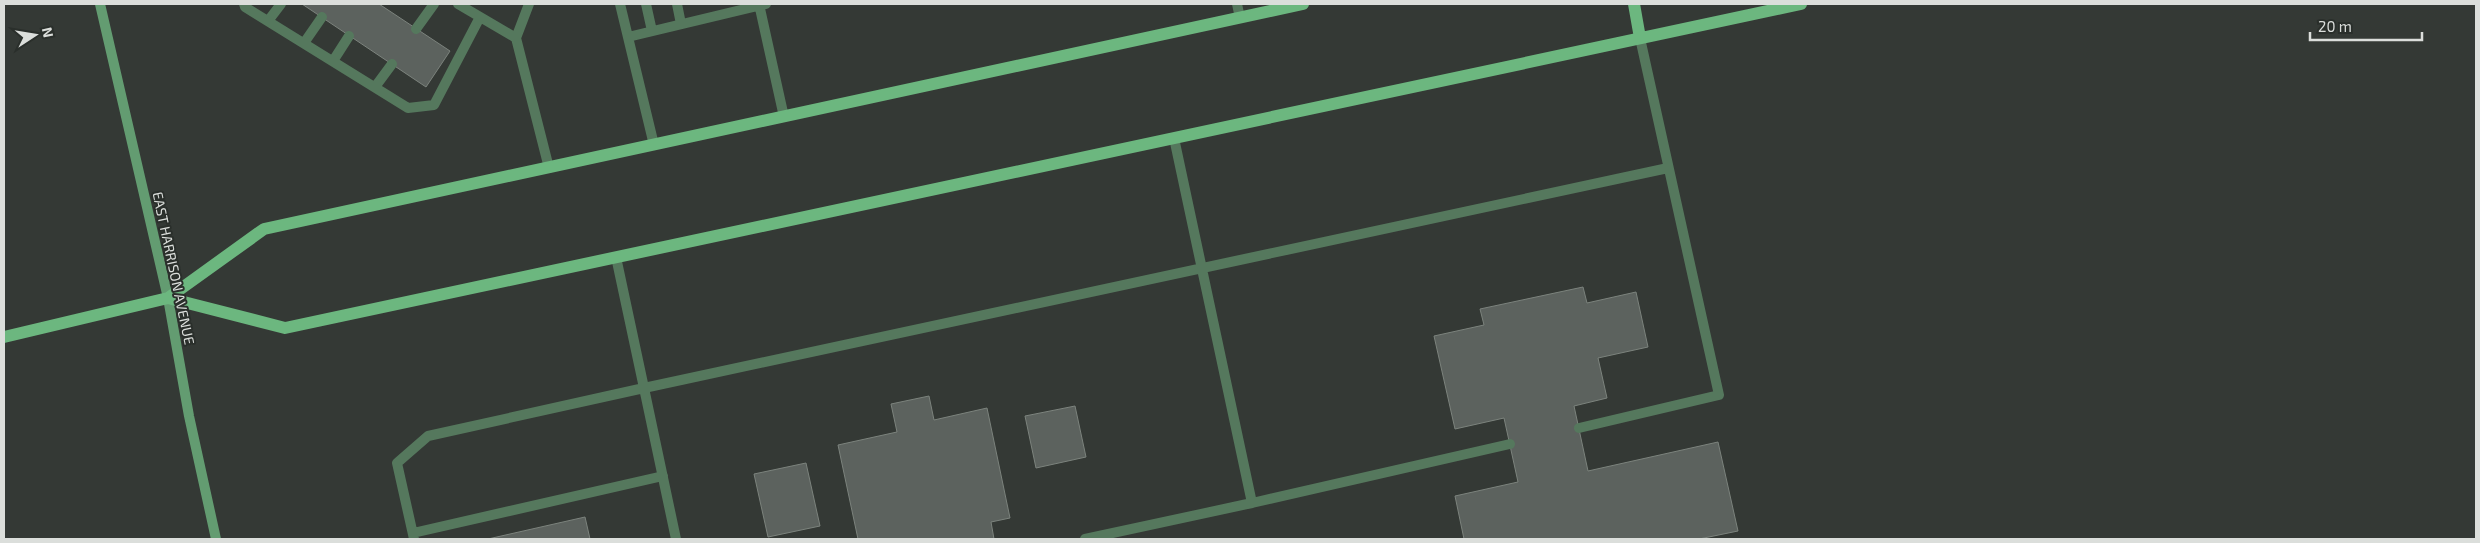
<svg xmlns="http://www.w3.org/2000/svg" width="2480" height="543" font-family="'Exo 2',sans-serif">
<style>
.building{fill:#5c625e;stroke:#7c837d}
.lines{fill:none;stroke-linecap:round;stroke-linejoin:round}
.service{stroke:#55785d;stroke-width:10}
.secondary{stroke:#639c71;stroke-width:10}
.primary{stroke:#6cb77f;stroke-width:12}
.labels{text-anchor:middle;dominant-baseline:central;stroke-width:4;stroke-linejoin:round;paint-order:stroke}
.street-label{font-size:14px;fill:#dbdedb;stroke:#2a2f2b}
</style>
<rect width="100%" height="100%" fill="#343935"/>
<!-- building -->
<path class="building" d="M302 4H379L450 51 426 87Z
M1583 287 1587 303 1636 292 1648 347 1598 358 1607 398 1574 406 1588 471 1718 442 1738 531 1699 539H1464L1455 496 1518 482 1504 418 1455 429 1434 336 1484 325 1480 309Z
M929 396 934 420 987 408 1010 518 991 522 994 539H858L838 445 897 432 891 404Z
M1075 406 1086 457 1036 468 1025 416Z
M806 463 820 526 768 537 754 474Z
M585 517 590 539H488Z"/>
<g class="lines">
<!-- service -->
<path class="service" d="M244 4 245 7 408 108 434 105 480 17
M458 4 516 38
M529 4 516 38 549 168
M620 4 654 145
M646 4 652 31
M677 4 681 24
M759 4 784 117
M1237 4 1240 18
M268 21 281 4
M416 29 434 4
M628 37 766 4
M304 43 322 17
M333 61 349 36
M375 87 392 64
M1174 138 1252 503 1510 444
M616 257 644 388 1668 168
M1579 428 1719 395 1640 38
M413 533 663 476
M414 539 397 463 428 436 644 388 676 539
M1085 539 1252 503"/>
<!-- secondary -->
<path class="secondary" d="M100 4 168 298 189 416 216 539"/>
<!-- primary -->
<path class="primary" d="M1634 4 1640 38
M168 298 285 328 1801 4
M4 337 168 298 264 229 1303 4"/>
</g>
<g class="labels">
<!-- street labels -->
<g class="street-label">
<text transform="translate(174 268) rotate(78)">EAST HARRISON AVENUE</text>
</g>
</g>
<!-- border -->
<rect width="2480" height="543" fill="none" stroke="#dbdedb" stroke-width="10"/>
<!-- north arrow -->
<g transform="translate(35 35) rotate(78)" stroke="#2a2f2b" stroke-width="4" paint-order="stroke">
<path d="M0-4L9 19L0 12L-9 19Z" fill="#dbdedb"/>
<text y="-8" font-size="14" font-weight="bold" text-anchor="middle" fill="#dbdedb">N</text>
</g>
<!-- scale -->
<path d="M2310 32v8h112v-8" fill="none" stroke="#dbdedb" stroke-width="2.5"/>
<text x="2318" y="32" font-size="15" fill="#dbdedb" stroke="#2a2f2b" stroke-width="4" paint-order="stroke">20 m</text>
</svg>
